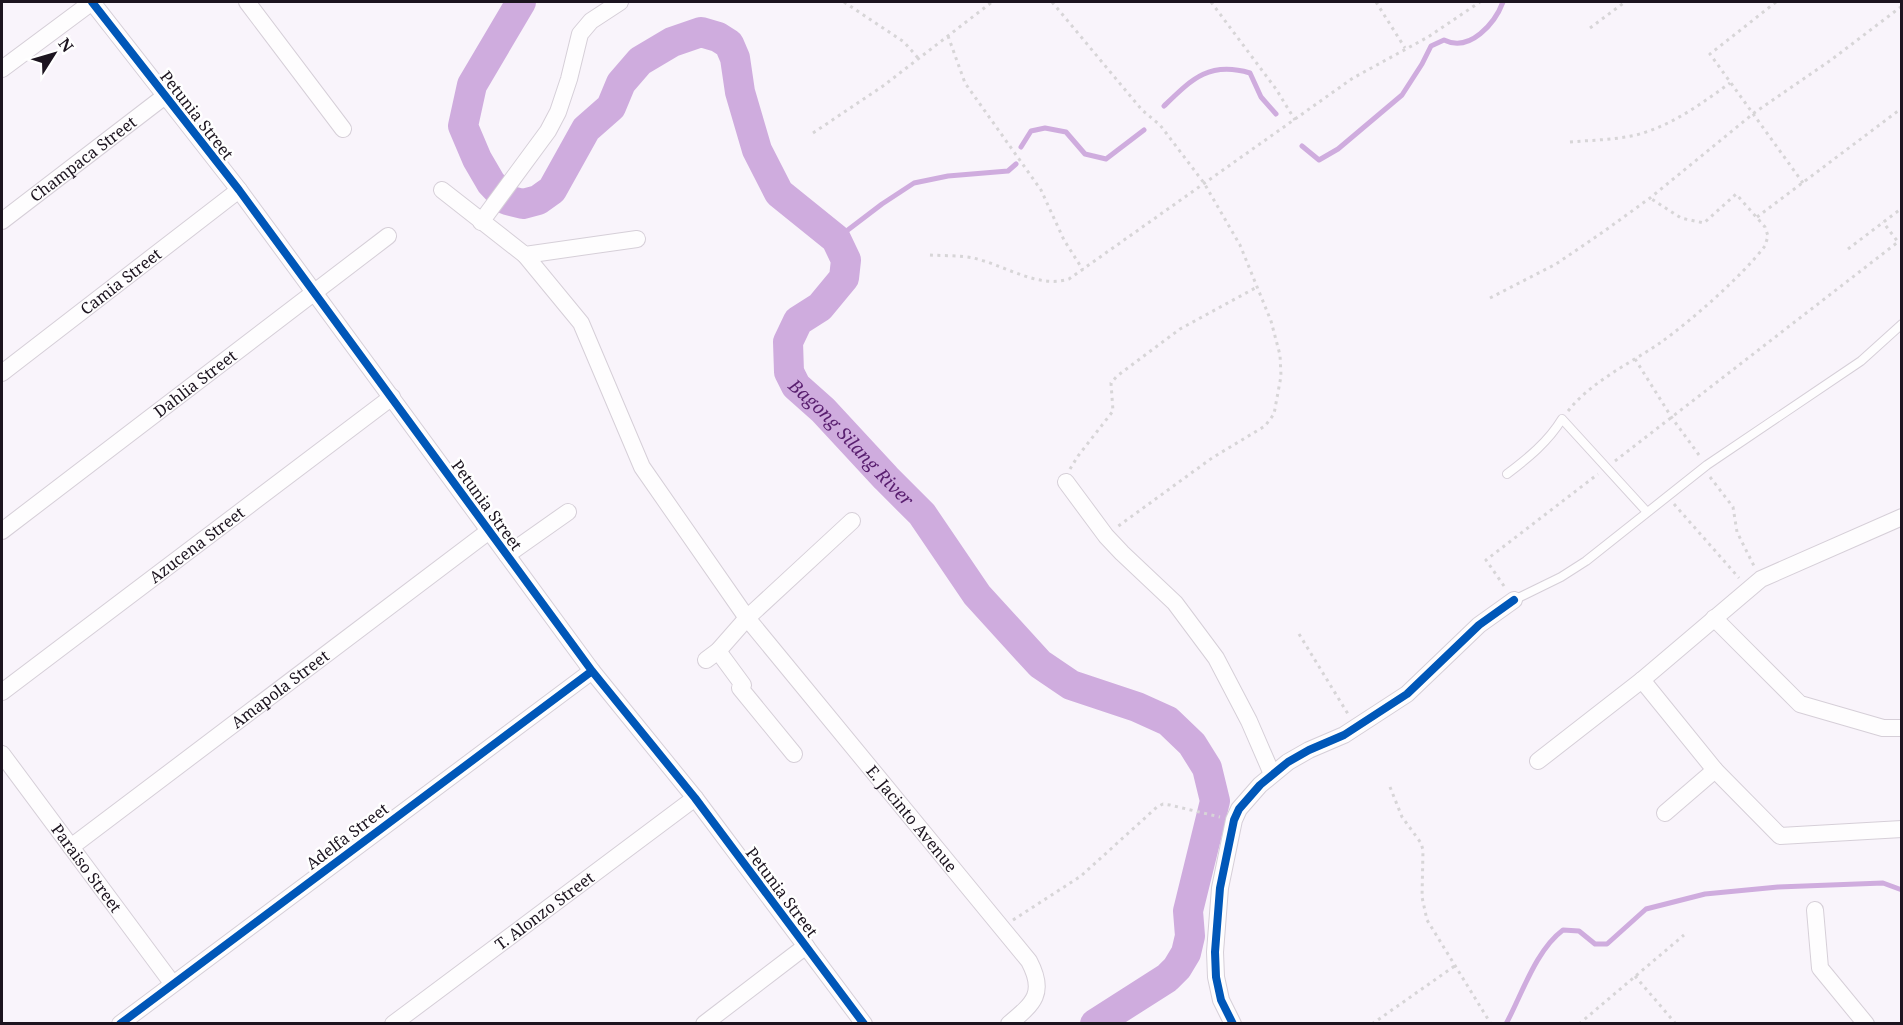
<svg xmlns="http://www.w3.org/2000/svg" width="1903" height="1025" font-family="'Noto Serif',serif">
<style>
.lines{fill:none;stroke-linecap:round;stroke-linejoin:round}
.stream{stroke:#cfacde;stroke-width:5}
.river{stroke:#cfacde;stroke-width:30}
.service-casing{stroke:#d6cfd8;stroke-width:10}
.minor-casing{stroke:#d6cfd8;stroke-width:18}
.path{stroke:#d7d5d7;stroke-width:3;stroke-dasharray:3 4.5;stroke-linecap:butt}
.service{stroke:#fefdfe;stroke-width:8}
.minor{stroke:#fefdfe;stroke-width:16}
.cycleway-casing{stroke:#fff;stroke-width:11}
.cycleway{stroke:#0057b8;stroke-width:8}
.labels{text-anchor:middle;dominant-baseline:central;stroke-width:5;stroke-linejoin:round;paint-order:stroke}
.street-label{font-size:16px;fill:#1c141f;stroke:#fff}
.water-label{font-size:18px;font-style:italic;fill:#591e6f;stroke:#fff}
</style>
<rect width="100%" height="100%" fill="#f9f4fb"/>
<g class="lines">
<!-- stream -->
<path class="stream" d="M1164 106C1192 79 1209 61 1250 73L1261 97 1276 114
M1302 146 1319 160 1338 149 1402 95 1422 64 1431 46 1444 40C1470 53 1495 23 1503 2
M1021 147 1031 131 1045 128 1066 132 1085 154 1106 159 1144 130
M836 239 882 204 914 183 948 176 1008 171 1016 164
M1506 1024C1522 994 1536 950 1563 930L1579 931 1595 944H1607L1646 909 1705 894 1778 887 1883 883 1902 890"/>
<!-- river -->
<path class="river" id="s1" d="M521 2 472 85 463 126 477 159 491 183 507 200 523 204 538 200 552 190 586 129 611 107 621 83 640 61 672 42 701 32 718 37 729 44 735 58 740 92 757 150 779 193 836 239 846 260 844 278 820 307 798 321 788 342 789 372 796 386 823 410 886 478 922 514 977 595 1040 664 1071 685 1137 707 1168 721 1192 744 1207 768 1215 801 1188 911 1190 936 1186 953 1177 968 1167 978 1095 1024"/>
<defs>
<path id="service" d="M1507 474C1528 458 1548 442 1562 419L1647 512
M1514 600 1561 577 1586 561 1707 465 1861 361 1902 324"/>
<g id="minor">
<path d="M92 2 239 190 592 671 695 798 864 1024"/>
<path d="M247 2 343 129"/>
<path d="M2 69 92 2"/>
<path d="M442 190 525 255 637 239"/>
<path id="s2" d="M2 221 165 96"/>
<path d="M481 222 548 131 558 112 569 79 580 34 591 21 620 2"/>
<path id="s3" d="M525 255 581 323 642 467 747 618 1029 961C1046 993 1034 1003 1009 1024"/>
<path id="s4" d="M2 373 239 190"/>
<path d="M1066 482 1106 536 1122 553 1175 603 1216 658 1249 721 1272 774"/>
<path id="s5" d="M2 531 388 236"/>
<path d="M507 555 568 512"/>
<path d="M1714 618 1800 704 1883 728H1902"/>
<path d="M718 651 743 685 740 688 794 754"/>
<path d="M706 660 718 651 747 618 852 521"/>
<path d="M1642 680 1715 770 1780 836 1902 829"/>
<path id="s6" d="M2 692 392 397"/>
<path id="s7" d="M2 754 172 983"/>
<path d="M1538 761 1642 680 1761 579 1902 517"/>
<path d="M1665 813 1715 770"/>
<path id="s8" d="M71 847 489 531"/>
<path d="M1815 910 1820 968 1866 1024"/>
<path d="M120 1024 592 671"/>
<path id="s9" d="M393 1024 695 798"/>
<path d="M704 1024 806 946"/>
<path d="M1233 1024 1221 1000 1216 977 1215 952 1220 888 1234 820 1239 809 1260 785 1288 762 1309 750 1344 735 1407 694 1479 625 1514 600"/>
</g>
</defs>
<!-- service casing -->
<use href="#service" class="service-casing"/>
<!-- minor casing -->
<use href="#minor" class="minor-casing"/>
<!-- path -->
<path class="path" d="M844 2 904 42 919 59
M1052 2 1142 110 1160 125 1204 183 1240 245 1271 321 1280 355 1281 376 1274 414 1265 426 1212 458 1117 527
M1211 2 1276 89 1295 120
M1376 2 1405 48
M1776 2 1710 54 1803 183
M1590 28 1625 2
M948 36 965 83 1041 190 1064 240 1083 270
M813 133 883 86 992 2
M1570 142C1592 140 1614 140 1636 135 1671 126 1701 104 1730 83
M1757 217 1902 108
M1848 249 1902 208
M930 255C944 256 960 255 973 258 1005 265 1038 289 1069 279L1353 78 1428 37 1480 2
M1490 298 1556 264 1603 232 1650 198 1754 113 1831 60 1902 6
M1635 359 1672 418 1699 455
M1568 411C1592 381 1629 364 1660 343 1692 320 1741 277 1765 246L1768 236 1765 227 1736 194 1704 223 1681 218 1650 198
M1615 461 1898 242 1883 222
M1070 469 1078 456 1113 411 1111 383 1117 376 1180 329 1257 287
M1710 477 1733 507 1737 532 1754 566
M1674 504 1739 578
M1504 586 1486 560 1598 474
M1299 634 1348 714
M1390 787 1402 817 1421 843 1423 850 1422 897 1427 920 1491 1024
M1013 920 1081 876 1157 807 1163 804 1170 805 1220 817
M1635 976 1676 1024
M1372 1024 1456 965
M1579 1024 1684 935"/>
<!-- service -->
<use href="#service" class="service"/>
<!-- minor -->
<use href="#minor" class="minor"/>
<defs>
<path id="cycleway" d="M92 2 239 190 592 671 695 798 864 1024
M120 1024 592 671
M1233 1024 1221 1000 1216 977 1215 952 1220 888 1234 820 1239 809 1260 785 1288 762 1309 750 1344 735 1407 694 1479 625 1514 600"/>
</defs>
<!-- cycleway casing -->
<use href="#cycleway" class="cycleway-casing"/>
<!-- cycleway -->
<use href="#cycleway" class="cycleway"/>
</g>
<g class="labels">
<!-- street labels -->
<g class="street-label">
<text transform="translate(197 115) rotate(52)">Petunia Street</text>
<text stroke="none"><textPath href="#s2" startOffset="102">Champaca Street</textPath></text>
<text stroke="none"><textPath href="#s4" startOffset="150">Camia Street</textPath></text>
<text stroke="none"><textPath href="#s5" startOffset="243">Dahlia Street</textPath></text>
<text transform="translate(487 505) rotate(54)">Petunia Street</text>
<text stroke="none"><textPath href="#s6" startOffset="244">Azucena Street</textPath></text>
<text stroke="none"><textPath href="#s8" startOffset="262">Amapola Street</textPath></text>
<text stroke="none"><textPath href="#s3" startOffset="688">E. Jacinto Avenue</textPath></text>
<text transform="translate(347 836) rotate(-37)">Adelfa Street</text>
<text stroke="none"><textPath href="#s7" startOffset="142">Paraiso Street</textPath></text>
<text transform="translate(782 892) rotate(53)">Petunia Street</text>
<text stroke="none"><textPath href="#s9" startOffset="189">T. Alonzo Street</textPath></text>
</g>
<!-- water labels -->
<g class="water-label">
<text stroke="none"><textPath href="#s1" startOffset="1016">Bagong Silang River</textPath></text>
</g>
</g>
<!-- border -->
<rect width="1903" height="1025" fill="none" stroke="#1c141f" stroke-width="6"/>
<!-- north arrow -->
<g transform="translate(54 54) rotate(53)" stroke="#ffffff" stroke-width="4.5" paint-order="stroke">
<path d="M0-4.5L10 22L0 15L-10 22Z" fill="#1c141f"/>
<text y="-9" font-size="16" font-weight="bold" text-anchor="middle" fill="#1c141f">N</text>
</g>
</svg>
